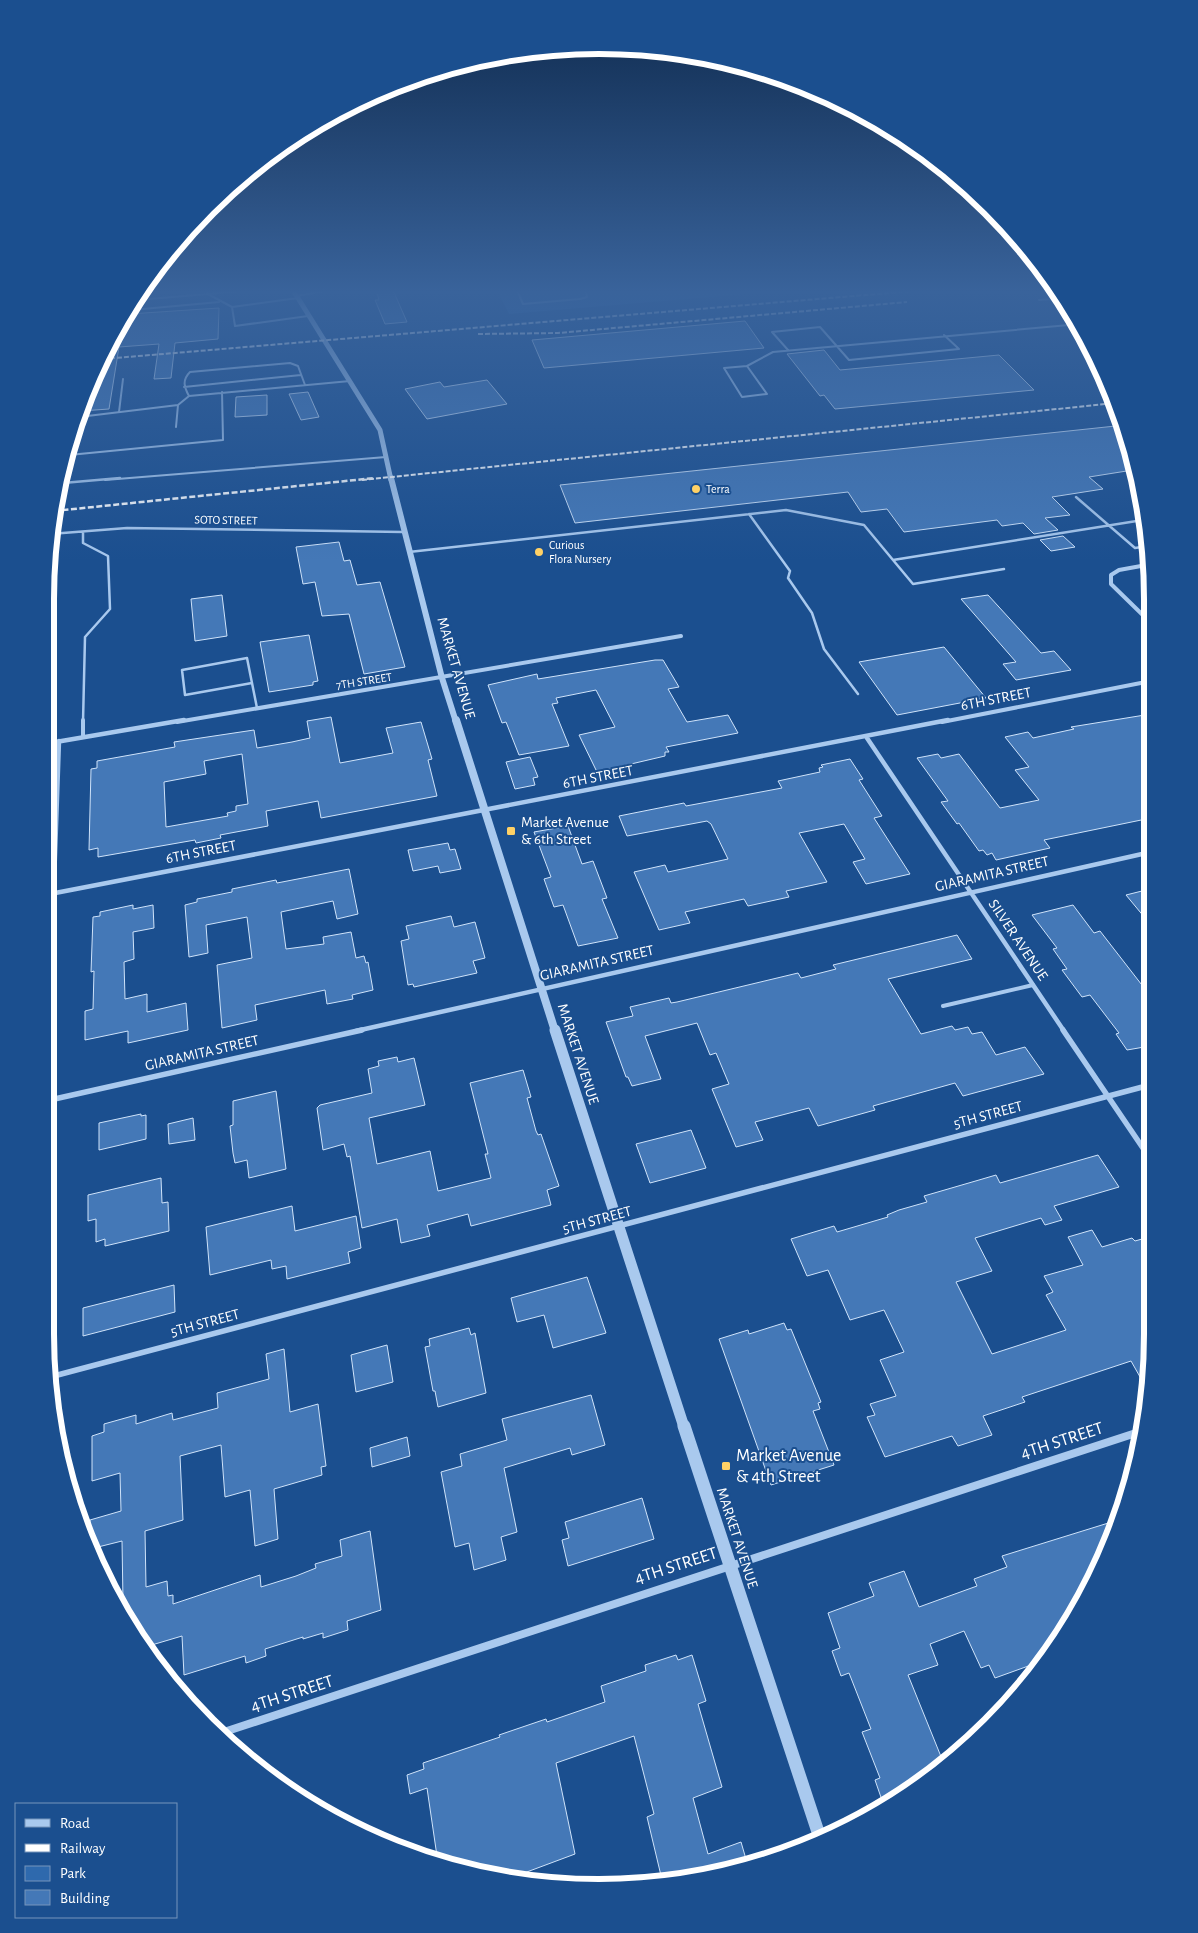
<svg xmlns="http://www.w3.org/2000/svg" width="1198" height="1933" font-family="'Alegreya Sans',sans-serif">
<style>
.green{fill:#2e69ad}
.building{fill:#4478b7;stroke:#cfe3fa;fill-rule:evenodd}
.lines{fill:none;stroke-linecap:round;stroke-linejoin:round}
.service-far2{stroke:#a9c9ee;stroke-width:2}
.service-far1{stroke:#a9c9ee;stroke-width:2.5}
.service{stroke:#a9c9ee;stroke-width:4}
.minor-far3{stroke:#a9c9ee;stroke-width:4}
.minor-far2{stroke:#a9c9ee;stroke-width:4.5}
.minor-far1{stroke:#a9c9ee;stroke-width:5.5}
.minor{stroke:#a9c9ee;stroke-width:8}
.tertiary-far4{stroke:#a9c9ee;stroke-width:5}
.tertiary-far3{stroke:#a9c9ee;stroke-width:6}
.tertiary-far2{stroke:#a9c9ee;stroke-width:8}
.tertiary-far1{stroke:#a9c9ee;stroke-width:11}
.tertiary{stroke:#a9c9ee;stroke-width:13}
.rail-far1{stroke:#fff;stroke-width:2;stroke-dasharray:5 2;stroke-linecap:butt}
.rail{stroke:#fff;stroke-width:2.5;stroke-dasharray:6 2.5;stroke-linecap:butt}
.poi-dot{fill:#ffd166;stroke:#1b4f8f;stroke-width:2}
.labels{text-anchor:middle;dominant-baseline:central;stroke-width:4;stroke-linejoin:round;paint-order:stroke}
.far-poi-label{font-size:12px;fill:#fff;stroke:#1b4f8f;text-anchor:start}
.far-street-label{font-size:12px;fill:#fff;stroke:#1b4f8f}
.street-label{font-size:15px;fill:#fff;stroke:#1b4f8f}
.poi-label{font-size:15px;fill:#fff;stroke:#1b4f8f;text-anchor:start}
.near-street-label{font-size:18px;fill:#fff;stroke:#1b4f8f}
.near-poi-label{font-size:18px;fill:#fff;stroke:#1b4f8f;text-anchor:start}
.rim{fill:none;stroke:#fff;stroke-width:6}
</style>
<rect width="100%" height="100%" fill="#1b4f8f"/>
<!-- green -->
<path class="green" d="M497 290H795L509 314Z"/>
<!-- building -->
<path class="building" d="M376 290H393L407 322 385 324 375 300H379Z
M219 308 218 339 175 343 171 378 154 379 159 344 119 347 109 409 81 411 87 387 129 314Z
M745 321 764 348 544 368 532 340Z
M824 350 840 370 999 355 1034 390 835 409 824 395 820 396 787 354Z
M487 380 507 404 427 419 405 389 440 382 444 387Z
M308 392 319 417 301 420 289 394Z
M267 395V415L235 417 236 397Z
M1125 425 1133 470 1089 477 1103 489 1052 497 1070 515 1045 518 1058 530 1034 534 1023 523 1002 526 997 520 904 532 887 509 861 512 848 492 575 523 560 485Z
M1063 536 1075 547 1051 551 1040 540Z
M339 542 344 561 350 560 357 585 380 582 405 667 364 674 349 614 322 616 315 582 303 584 296 547Z
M222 595 227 636 195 641 191 599Z
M988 595 1041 653 1054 651 1071 670 1016 680 1003 664 1016 662 961 599Z
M309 635 318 681 313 682V685L269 692 260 642Z
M944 647 986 698 897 715 859 662Z
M655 660H663L679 687 668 689 687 722 728 715 738 733 666 747 669 752H665V756L597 772 579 735 615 727 596 690 556 698 558 703 552 704 569 746 519 755 506 722 502 723 488 685 537 674 538 679Z
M1151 714V818L1044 840 1050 848 996 860 992 853 987 855 983 850 979 851 959 823 957 824 941 802 948 801 917 758 938 754 941 758 959 754 1000 808 1039 800 1015 770 1029 767 1005 737 1028 732 1033 738 1074 729 1071 727Z
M331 717 340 763 393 753 386 728 421 722 432 759 428 760 437 796 321 818 318 801 266 811 268 826 220 835 221 838 196 843 195 840 98 857V848L89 850 91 769 97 768V761L175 747 174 742 254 730 257 748 292 742 310 738 307 721ZM242 754 248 804 236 806V811L227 813 228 816 166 827 164 782 206 774 204 761Z
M530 757 538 777 533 778 535 785 515 789 506 762Z
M850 759 863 779 859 780 882 816 874 818 910 874 866 884 853 862 865 859 844 824 799 833 827 882 786 891 789 897 748 906 744 899 685 912 690 923 659 930 634 872 665 865 668 872 728 859 711 824 707 821 627 836 619 816 684 803 686 806 782 788 778 781 820 772 819 768 823 767 821 765Z
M568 826 582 864 593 861 607 898 602 899 618 938 578 946 563 905 554 907 544 879 551 877 534 832Z
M448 843 450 850 455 849 461 869 440 873 438 866 413 871 408 850Z
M349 869 358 914 337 919 333 901 281 912 286 949 324 944 323 937 351 932 356 958 364 956 366 963 368 962 373 990 352 995 353 999 327 1004 325 990 255 1005 257 1020 222 1028 217 965 252 958 247 917 206 925 208 953 189 957 185 905 197 902V899L232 892V889L276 880 277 883Z
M1150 889V924L1126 895Z
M133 905V909L153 905 154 928 133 932 134 959 124 962 125 999 147 994V1012L186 1003 188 1030 128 1043V1031L85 1040V1011L93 1009 94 971 91 972 93 917 100 916V912Z
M1073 905 1094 933 1100 931 1145 989 1150 987V1046L1127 1050 1116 1034 1119 1033 1090 995 1082 997 1062 970 1067 969 1053 949 1057 948 1032 915Z
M451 916 454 927 475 922 485 958 473 961 477 973 414 987 413 984 408 985 401 941 409 939 406 926Z
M957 935 972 959 888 979 921 1034 952 1026 955 1030 968 1027 972 1034 982 1032 996 1055 1025 1047 1044 1074 963 1096 955 1083 873 1106 875 1110 818 1126 809 1108 755 1122 763 1140 736 1147 712 1089 729 1084 716 1053 710 1055 697 1023 645 1036 661 1079 632 1086 628 1077H626L606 1022 633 1016 630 1007 669 998 671 1003 677 1002 798 973 801 978 836 969 833 965Z
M397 1057 398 1062 414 1058 425 1105 369 1118 377 1164 430 1151 438 1191 491 1178 485 1154H488L470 1083 523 1070 531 1097 527 1098 536 1131 538 1135 541 1134 559 1186 547 1190 551 1205 471 1226 468 1214 427 1225 430 1236 401 1243 397 1219 362 1228 350 1156 347 1157 344 1144 323 1150 317 1108 320 1105 372 1093 368 1069 379 1066 378 1061Z
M276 1091 286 1169 249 1178 247 1160 235 1163 233 1153 230 1126 233 1125V1101Z
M141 1114V1116L146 1115V1139L99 1150V1123Z
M193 1118 195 1140 169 1144 168 1124Z
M691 1130 706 1168 650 1183 636 1144Z
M1098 1155 1119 1187 1054 1206 1062 1220 1045 1225 1041 1218 975 1238 992 1271 956 1282 992 1354 1066 1330 1046 1295 1053 1292 1044 1276 1083 1265 1068 1237 1092 1230 1102 1247 1132 1238 1135 1241 1149 1237 1148 1391 1131 1361 1022 1397 1025 1402 983 1416 992 1435 958 1446 952 1436 885 1457 867 1417 875 1415 870 1404 896 1396 880 1360 904 1352 884 1310 850 1320 828 1270 807 1276 791 1239 834 1226 837 1232 888 1217 887 1215 899 1210 927 1202 924 1196 979 1180 996 1175 1000 1183Z
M161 1178 162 1203 168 1202 169 1231 105 1246V1239L96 1242V1219L88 1221V1195Z
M292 1206 295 1231 356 1216 361 1248 348 1252 350 1263 287 1279 286 1266 272 1269 271 1260 210 1275 206 1227Z
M587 1277 606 1333 553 1348 544 1315 517 1322 511 1298Z
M174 1285 175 1312 83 1336V1308Z
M784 1323 787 1330 791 1329 821 1402 818 1403 820 1409 813 1411 834 1465 771 1485 719 1339 748 1330 749 1334Z
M469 1328 471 1335 475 1333 486 1393 438 1407 435 1391H433L425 1347 430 1346 429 1339Z
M387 1345 393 1382 356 1392 351 1355Z
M284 1349 290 1412 318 1404 326 1466 321 1467 322 1475 274 1489 278 1539 255 1546 250 1490 225 1497 221 1445 180 1456 183 1520 145 1531 146 1587 167 1581 168 1596 173 1595V1604L260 1575 261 1587 296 1576 316 1568 315 1564 342 1556 340 1540 370 1531 381 1610 347 1621 348 1630 323 1638V1633L303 1639V1637L265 1649 266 1656 246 1663 245 1656 184 1675 182 1636 145 1647 117 1603 123 1601 122 1541 90 1549V1520L121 1511 120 1473 92 1481V1436L104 1432V1424L136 1415V1424L172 1413 173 1420 218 1408 217 1393 269 1379 266 1354Z
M591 1395 605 1445 572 1455 570 1448 504 1468 517 1532 501 1537 506 1560 474 1570 469 1543 455 1547 441 1472 462 1466 460 1454 507 1440 502 1419Z
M407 1437 410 1456 372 1467 370 1448Z
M642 1498 654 1539 568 1566 562 1540 569 1538 565 1522Z
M1118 1520 1111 1546 1045 1660 995 1678 989 1665 981 1668 964 1631 930 1644 938 1665 908 1675 944 1764 907 1794 884 1806 875 1780 880 1778 862 1732 871 1729 849 1673 841 1676 832 1651 840 1648 828 1613 874 1596 869 1583 904 1571 919 1607 977 1586 974 1579 1007 1567 1002 1556Z
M676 1655 678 1660 692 1655 706 1701 698 1704 722 1787 693 1798 708 1854 741 1842 748 1866 663 1884 647 1817 654 1814 634 1736 556 1763 575 1854 508 1879 491 1877 438 1863 427 1788 410 1794 407 1775 424 1769 423 1763 500 1737 499 1735 546 1719 547 1722 605 1702 601 1686 646 1671 645 1665Z"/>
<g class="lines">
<!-- service-far2 -->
<path class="service-far2" d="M207 290 208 294 232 307 298 298
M517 290 523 304 580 299 587 297 586 290
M296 296 332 290
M137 300 254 290
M1039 300 1052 299 1073 313
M232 307 235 326 308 316
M132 310 219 302
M788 350 772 332 820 327 849 360 959 349 944 335
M747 366 767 394 742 397 724 368Z
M747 366 773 352 1080 324
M184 387 301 375
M189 396C184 387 182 380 190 372L290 363 298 366 305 385
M119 412 123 379
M79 417 178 405 189 396 350 381
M176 427 178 405
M69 455 223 440 222 392
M105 480 386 457"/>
<!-- service-far1 -->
<path class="service-far1" d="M63 483 120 478
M1076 497 1135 548 1148 546
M749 514 790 571 788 578 812 613 824 649 858 694
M83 532V543L108 556 110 609 85 637 83 722
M50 534 127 528 403 532
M409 552 786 510 864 525 893 560 1143 520
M893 560 913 584 1004 569
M247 658 252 683 185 695 182 670Z
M252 683 257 708"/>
<!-- service -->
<path class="service" d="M83 737V720
M943 1006 1033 985"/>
<!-- minor-far3 -->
<path class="minor-far3" d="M1152 564 1119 570 1111 575V584L1152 624
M177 722 681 636
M942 722 1151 681"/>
<!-- minor-far2 -->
<path class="minor-far2" d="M867 738 1064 1031
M50 743 184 720
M50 894 948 720
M50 997 59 741
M356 1031 1151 852"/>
<!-- minor-far1 -->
<path class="minor-far1" d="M1063 1030 1149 1157
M50 1100 362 1030
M50 1377 1150 1085"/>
<!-- minor -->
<path class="minor" d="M221 1733 1142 1431"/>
<!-- tertiary-far4 -->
<path class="tertiary-far4" d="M293 290 380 430 391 480"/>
<!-- tertiary-far3 -->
<path class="tertiary-far3" d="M391 478 442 678 456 722"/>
<!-- tertiary-far2 -->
<path class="tertiary-far2" d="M456 720 555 1031"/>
<!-- tertiary-far1 -->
<path class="tertiary-far1" d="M555 1030 684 1427"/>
<!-- tertiary -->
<path class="tertiary" d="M684 1426 820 1838"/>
<!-- rail-far1 -->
<path class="rail-far1" d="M478 334 558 333 907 302
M103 359 925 290
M362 480 1116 403"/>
<!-- rail -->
<path class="rail" d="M54 511 375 478"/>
</g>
<!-- sky -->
<linearGradient id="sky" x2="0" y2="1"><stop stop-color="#0f2b4f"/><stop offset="0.52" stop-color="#39639b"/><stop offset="1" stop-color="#39639b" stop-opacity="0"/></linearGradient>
<rect width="1198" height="561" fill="url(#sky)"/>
<!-- markers -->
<g class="poi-dot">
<circle cx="696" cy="489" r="5"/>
<circle cx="539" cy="552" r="5"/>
<rect x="506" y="826" width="10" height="10" rx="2.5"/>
<rect x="721" y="1461" width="10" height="10" rx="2.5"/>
</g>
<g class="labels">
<!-- far-poi labels -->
<g class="far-poi-label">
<text x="706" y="489">Terra</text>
<text x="549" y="545">Curious<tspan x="549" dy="14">Flora Nursery</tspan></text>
</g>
<!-- far-street labels -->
<g class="far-street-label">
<text transform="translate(226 520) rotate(1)">SOTO STREET</text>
<text transform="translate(364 681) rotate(-9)">7TH STREET</text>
</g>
<!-- street labels -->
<g class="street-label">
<text transform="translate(456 668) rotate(74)">MARKET AVENUE</text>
<text transform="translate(996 699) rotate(-11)">6TH STREET</text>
<text transform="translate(598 777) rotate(-11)">6TH STREET</text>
<text transform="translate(201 852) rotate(-11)">6TH STREET</text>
<text transform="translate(992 874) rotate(-13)">GIARAMITA STREET</text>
<text transform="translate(1018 940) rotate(56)">SILVER AVENUE</text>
<text transform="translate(597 963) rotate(-13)">GIARAMITA STREET</text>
<text transform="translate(202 1053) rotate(-13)">GIARAMITA STREET</text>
<text transform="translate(578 1054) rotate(72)">MARKET AVENUE</text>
<text transform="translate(988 1115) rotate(-15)">5TH STREET</text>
<text transform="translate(597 1220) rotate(-15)">5TH STREET</text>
<text transform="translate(205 1323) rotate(-15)">5TH STREET</text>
<text transform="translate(737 1538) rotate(72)">MARKET AVENUE</text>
</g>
<!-- poi labels -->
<g class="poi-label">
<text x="521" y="822">Market Avenue<tspan x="521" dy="17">&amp; 6th Street</tspan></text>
</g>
<!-- near-street labels -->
<g class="near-street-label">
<text transform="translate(1062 1441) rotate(-18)">4TH STREET</text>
<text transform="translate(676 1566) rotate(-18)">4TH STREET</text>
<text transform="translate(292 1694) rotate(-18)">4TH STREET</text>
</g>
<!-- near-poi labels -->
<g class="near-poi-label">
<text x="736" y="1456">Market Avenue<tspan x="736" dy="21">&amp; 4th Street</tspan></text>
</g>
</g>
<!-- crop -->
<path d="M0 0H1198V1933H0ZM599 54H599A545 545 0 0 1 1144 599V1334A545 545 0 0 1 599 1879H599A545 545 0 0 1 54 1334V599A545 545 0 0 1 599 54Z" fill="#1b4f8f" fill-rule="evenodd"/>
<path class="rim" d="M599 54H599A545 545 0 0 1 1144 599V1334A545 545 0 0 1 599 1879H599A545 545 0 0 1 54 1334V599A545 545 0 0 1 599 54Z"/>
<!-- legend -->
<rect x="15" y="1803" width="162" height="115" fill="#1b4f8f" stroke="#7695bc"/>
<rect x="25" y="1819" width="25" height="8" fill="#a9c9ee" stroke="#7695bc"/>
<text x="60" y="1828" font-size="15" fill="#ffffff">Road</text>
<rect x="25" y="1844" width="25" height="8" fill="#ffffff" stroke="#7695bc"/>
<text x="60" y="1853" font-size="15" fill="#ffffff">Railway</text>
<rect x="25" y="1866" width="25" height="15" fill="#2e69ad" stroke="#7695bc"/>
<text x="60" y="1878" font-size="15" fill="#ffffff">Park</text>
<rect x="25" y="1890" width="25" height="15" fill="#4478b7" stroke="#7695bc"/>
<text x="60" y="1903" font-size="15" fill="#ffffff">Building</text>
</svg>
